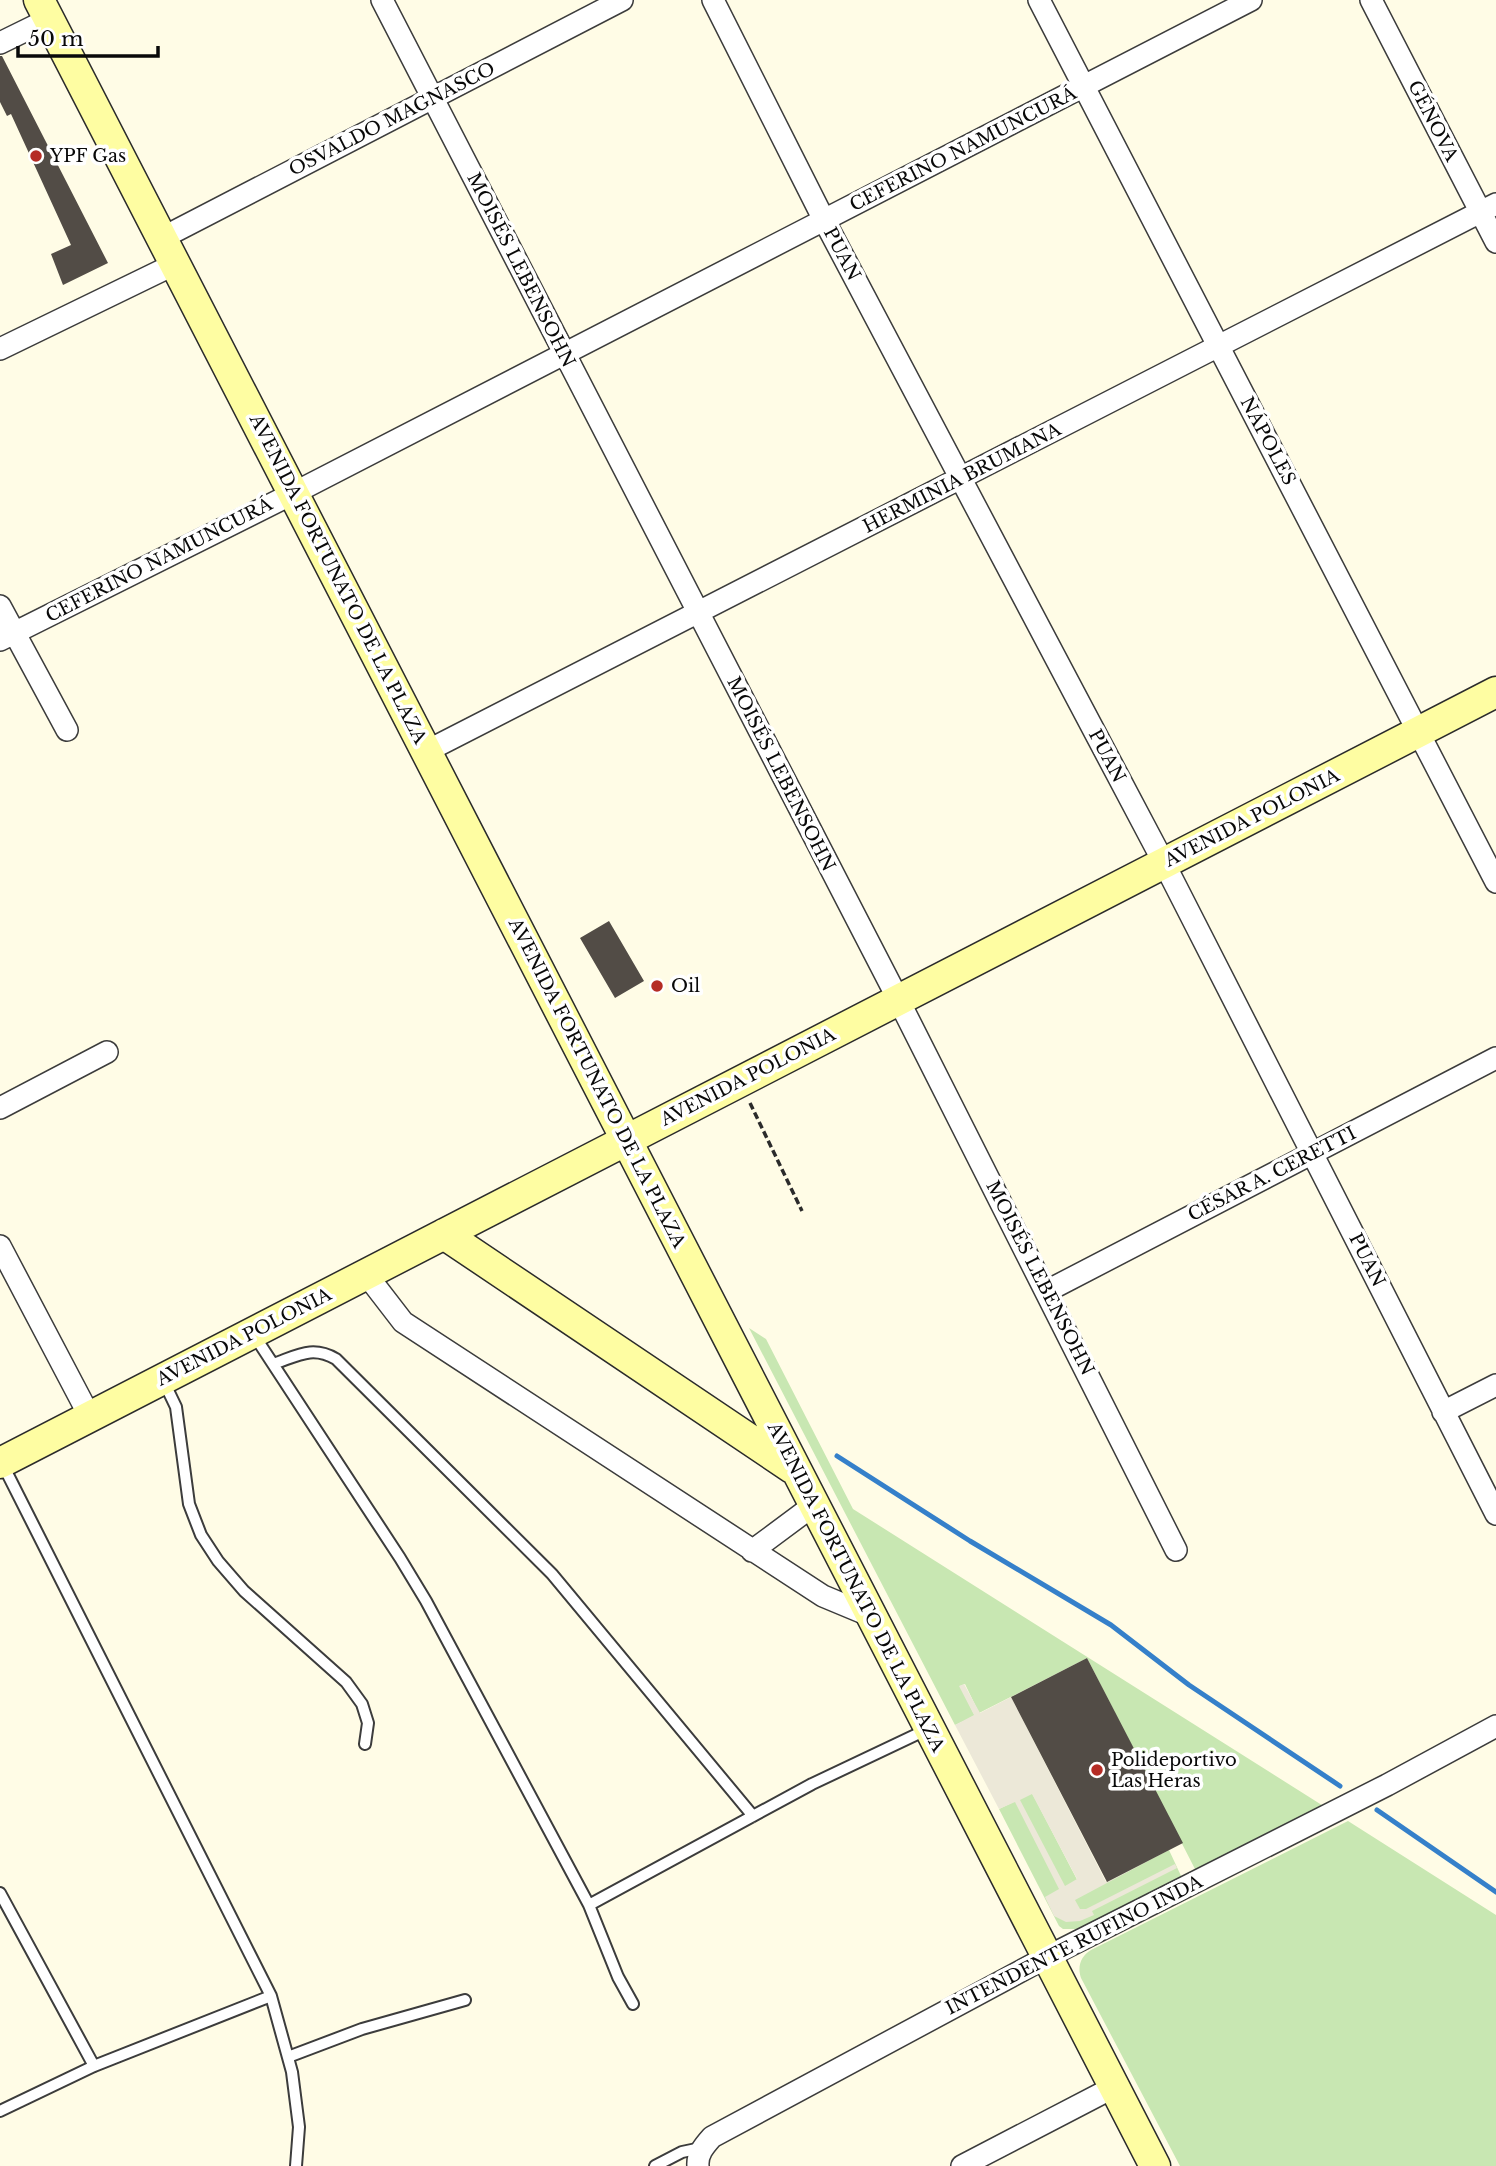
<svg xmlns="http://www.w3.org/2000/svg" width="1496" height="2166" font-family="'Libre Baskerville',serif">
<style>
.green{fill:#c8e7b2}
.plaza{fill:#ece8d8;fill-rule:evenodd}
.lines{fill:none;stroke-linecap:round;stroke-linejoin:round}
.stream{stroke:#3580ca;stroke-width:5}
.building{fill:#524c46}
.lane-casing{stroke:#3c3c3c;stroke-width:14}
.street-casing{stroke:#3c3c3c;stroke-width:24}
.secondary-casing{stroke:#2b2b2b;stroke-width:33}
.path{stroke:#2b2b2b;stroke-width:3.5;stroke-dasharray:7 3.5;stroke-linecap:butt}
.lane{stroke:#fff;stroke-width:10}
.street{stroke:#fff;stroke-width:21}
.secondary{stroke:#fefda2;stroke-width:30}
.poi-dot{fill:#b52c25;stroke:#fff;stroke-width:2.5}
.labels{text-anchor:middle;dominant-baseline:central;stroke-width:7;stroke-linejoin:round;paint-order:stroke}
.street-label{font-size:18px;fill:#090909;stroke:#fff}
.poi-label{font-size:18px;fill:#090909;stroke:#fff;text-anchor:start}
</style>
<rect width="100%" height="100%" fill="#fffce6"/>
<!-- green -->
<path class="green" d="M749 1328 766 1339 853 1509 1325 1807 1196 1871 1087 1658 979 1713 965 1684 960 1686 975 1716 955 1725Z
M1032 1793 1084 1893 1169 1850 1182 1878 1079 1929H1063L1059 1926 999 1809Z
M1348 1821 1496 1915V2166H1180L1081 1978C1077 1966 1081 1956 1091 1950Z"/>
<!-- plaza -->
<path class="plaza" d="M964 1684 980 1713 1011 1697 1106 1882 1169 1850 1075 1900 1080 1909H1086L1175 1864 1177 1868 1092 1911 1094 1915 1080 1921 1066 1922 1054 1916 1045 1897 1059 1889 1015 1802 999 1809 955 1725 974 1715 959 1686ZM1032 1794 1077 1879 1065 1886 1020 1800Z"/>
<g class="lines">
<!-- stream -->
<path class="stream" d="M837 1456 970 1541 1111 1625 1189 1685 1340 1786
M1377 1810 1496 1892"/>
</g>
<!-- building -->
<path class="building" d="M0 56H2L108 263 63 285 51 254 71 245 11 114 7 116 0 102Z
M609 921 644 981 615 998 580 938Z
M1087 1658 1183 1843 1107 1882 1011 1697Z"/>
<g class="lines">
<defs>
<path id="lane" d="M254 1335 400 1558 426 1601 589 1905 618 1977 633 2004
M273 1364C297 1356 312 1345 336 1359L552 1574 753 1816
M164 1382 176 1407 189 1504 201 1535 218 1561 244 1591 346 1682 362 1704 368 1723 365 1744
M2 1463 271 1996 292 2072 299 2127 296 2166
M0 1893 94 2066
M589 1905 812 1784 928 1729
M288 2057 362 2029 465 2000
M0 2111 94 2066 271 1996
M655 2166 682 2152 701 2148"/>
<path id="street" d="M382 0 898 999 1176 1550
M713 0 824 220 1164 863 1496 1514
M1039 0 1496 882
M1371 0 1496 242
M0 43 49 19
M162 238 622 0
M0 349 175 264
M0 606 67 730
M0 640 294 493 1251 0
M427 751 1496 204
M0 1108 107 1052
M0 1246 90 1417
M366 1274 403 1322 823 1596 871 1616
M1047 1291 1496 1058
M1443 1412 1496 1385
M752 1551 814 1505
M698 2166C697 2154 704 2146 712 2137L1047 1957 1387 1785 1496 1726
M962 2166 1114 2087"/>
<path id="secondary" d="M39 0 1155 2166
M444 1234 792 1468
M0 1463 1496 692"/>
</defs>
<!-- lane casing -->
<use href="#lane" class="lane-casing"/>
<!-- street casing -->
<use href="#street" class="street-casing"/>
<!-- secondary casing -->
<use href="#secondary" class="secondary-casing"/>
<!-- path -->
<path class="path" d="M750 1103 802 1211"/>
<!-- lane -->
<use href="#lane" class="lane"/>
<!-- street -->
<use href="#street" class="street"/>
<!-- secondary -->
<use href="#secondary" class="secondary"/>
</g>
<!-- markers -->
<g class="poi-dot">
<circle cx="36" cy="156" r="7"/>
<circle cx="657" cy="986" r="7"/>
<circle cx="1097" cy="1770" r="7"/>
</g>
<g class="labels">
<!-- street labels -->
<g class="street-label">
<text transform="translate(392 119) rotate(-27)">OSVALDO MAGNASCO</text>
<text transform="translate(1433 121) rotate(63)">GÉNOVA</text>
<text transform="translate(963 149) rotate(-27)">CEFERINO NAMUNCURÁ</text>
<text transform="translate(842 254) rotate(62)">PUAN</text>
<text transform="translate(521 270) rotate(63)">MOISÉS LEBENSOHN</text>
<text transform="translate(1268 441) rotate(62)">NÁPOLES</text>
<text transform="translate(962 478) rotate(-27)">HERMINIA BRUMANA</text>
<text transform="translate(159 560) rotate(-27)">CEFERINO NAMUNCURÁ</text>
<text transform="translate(338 579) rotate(63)">AVENIDA FORTUNATO DE LA PLAZA</text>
<text transform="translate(1107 756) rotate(62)">PUAN</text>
<text transform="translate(781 774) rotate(63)">MOISÉS LEBENSOHN</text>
<text transform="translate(1252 818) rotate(-27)">AVENIDA POLONIA</text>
<text transform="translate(748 1077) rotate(-27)">AVENIDA POLONIA</text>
<text transform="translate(597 1083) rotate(63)">AVENIDA FORTUNATO DE LA PLAZA</text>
<text transform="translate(1272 1174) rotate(-27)">CÉSAR A. CERETTI</text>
<text transform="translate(1367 1260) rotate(63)">PUAN</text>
<text transform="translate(1040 1278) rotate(63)">MOISÉS LEBENSOHN</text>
<text transform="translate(244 1337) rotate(-27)">AVENIDA POLONIA</text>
<text transform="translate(856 1587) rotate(63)">AVENIDA FORTUNATO DE LA PLAZA</text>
<text transform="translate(1074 1945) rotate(-27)">INTENDENTE RUFINO INDA</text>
</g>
<!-- poi labels -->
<g class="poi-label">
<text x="50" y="156">YPF Gas</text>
<text x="671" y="986">Oil</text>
<text x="1111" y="1760">Polideportivo<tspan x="1111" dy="21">Las Heras</tspan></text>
</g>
</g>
<!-- scale -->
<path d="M18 46v10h140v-10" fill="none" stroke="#090909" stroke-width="3.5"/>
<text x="28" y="46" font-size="21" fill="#090909" stroke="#ffffff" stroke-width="5" paint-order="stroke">50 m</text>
</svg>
